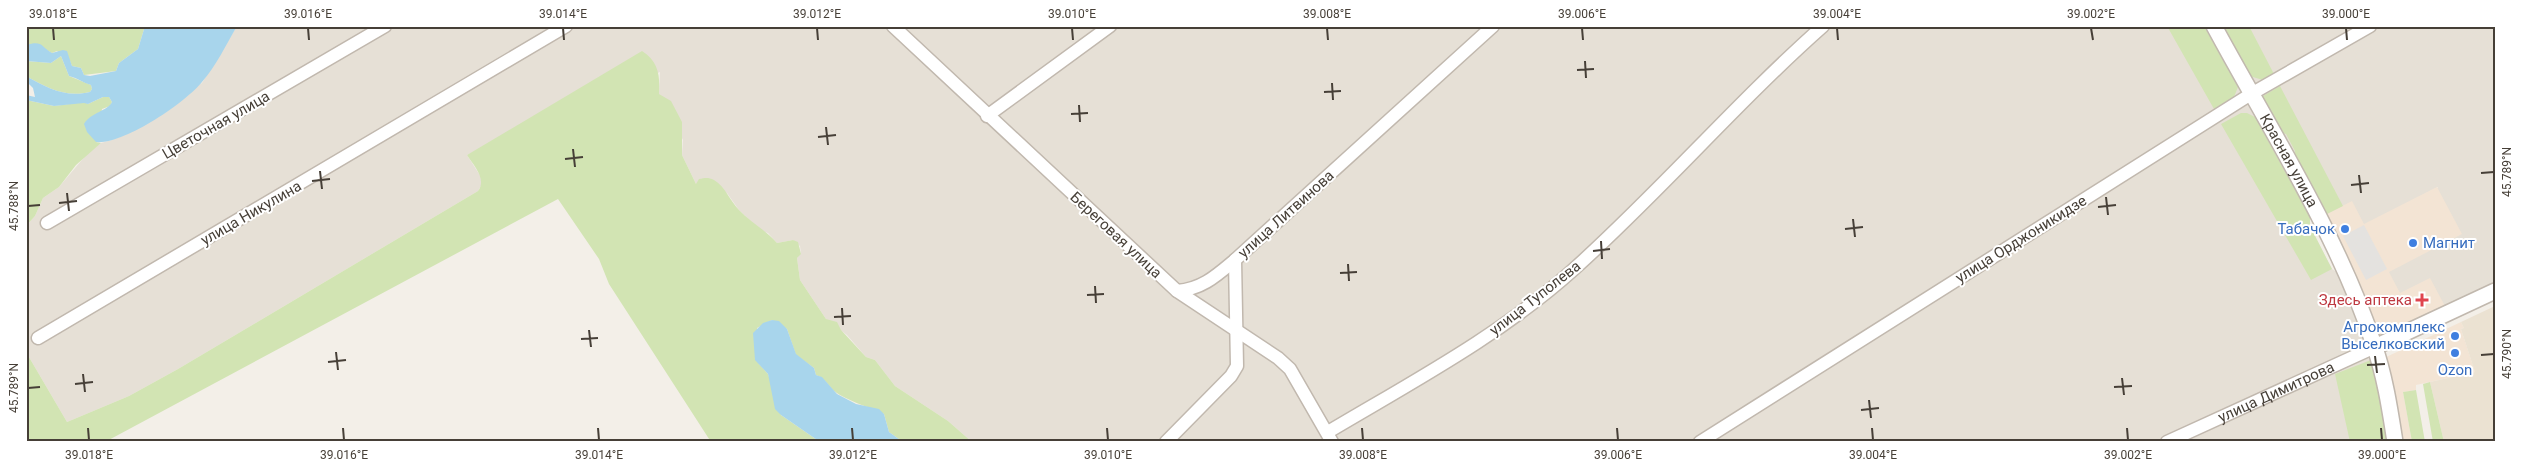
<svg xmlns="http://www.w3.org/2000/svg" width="2521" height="468" font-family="Roboto,sans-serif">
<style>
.residential{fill:#e6e0d6}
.commercial{fill:#f3e4d4}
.education{fill:#ebe2d2}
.green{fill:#d2e4b3}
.parking{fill:#e4e2df}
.water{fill:#a8d5ec}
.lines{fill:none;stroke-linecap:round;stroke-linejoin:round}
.minor-casing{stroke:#c1b8ae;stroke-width:15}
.tertiary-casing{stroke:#c1b8ae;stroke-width:18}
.minor{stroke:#fff;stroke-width:12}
.tertiary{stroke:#fff;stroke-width:15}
.ticks{fill:none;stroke:#463f37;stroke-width:2}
.shop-dot{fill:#3f7fe0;stroke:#fff;stroke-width:2}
.health-dot{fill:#e0444e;stroke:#fff;stroke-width:2}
.labels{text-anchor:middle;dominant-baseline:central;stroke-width:4;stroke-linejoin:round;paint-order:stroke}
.street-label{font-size:15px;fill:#463f37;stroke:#fff}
.shop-label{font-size:15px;fill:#366cbe;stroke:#fff;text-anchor:end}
.health-label{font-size:15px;fill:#be3a42;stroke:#fff;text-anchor:end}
.neatline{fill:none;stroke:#463f37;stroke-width:2}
.ticks-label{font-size:12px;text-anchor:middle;fill:#463f37}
</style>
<rect width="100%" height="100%" fill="#f3efe8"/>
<!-- residential -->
<path class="residential" d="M237 26H2204L2310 217V227L2332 269 2338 273 2356 312 2366 342 2389 442H972L948 421 895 386 875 360 866 357 847 335 826 319 800 280 797 258 801 253 800 246 793 240 777 243 768 233 760 230 739 210 727 193 696 184 682 155 683 140 659 94 660 72 467 155 481 177 482 184 478 191 178 369 129 396 67 422 26 352V226L35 216 43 198 59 187 87 154 101 143 112 140 202 83Z
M2221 26H2495V285L2446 308 2400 294 2388 272 2438 187 2364 225 2323 216Z"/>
<!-- commercial -->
<path class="commercial" d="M2437 187 2462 234 2389 272 2400 293 2430 278 2446 308 2378 340 2323 216 2352 201 2364 224Z
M2461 322 2464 328 2461 329 2475 372 2416 385V390L2403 392 2412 442H2401L2384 358Z"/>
<!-- education -->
<path class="education" d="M2495 306V442H2444L2430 382 2475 372 2461 329 2464 328 2461 322Z"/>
<!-- green -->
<path class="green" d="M26 26H145L138 49 119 63 116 71 84 75 81 68 72 66 70 61 57 51 52 53 35 44 26 45Z
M2167 26H2204L2238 87 2234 97 2214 109Z
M2221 26H2249L2275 76 2263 80 2246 75Z
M642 51C659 62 660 76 659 94L671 101 682 122V155L696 184 699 179C705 178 708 177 714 180 725 186 730 201 739 210 751 223 766 230 777 243L793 240 798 242 801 254 797 258 800 280 826 319 837 322 841 330 866 357 875 360 895 386 948 421 972 442H903L889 432 884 414C869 407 854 403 840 395 830 390 826 378 816 375L814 368 796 355 787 329 772 320 757 328 759 364 768 374 781 415 820 442H711L609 284 599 259 558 199 105 442H26V352L67 422 129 396 178 369 478 191C487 179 474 166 467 155Z
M61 56 69 76 91 85 92 89 90 92C66 98 47 88 26 76V61L51 63Z
M2280 86 2343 206 2323 216 2292 160 2295 151 2286 134 2277 132 2261 103 2263 96Z
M103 97H109L112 102 110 106 102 109 96 142 101 143 76 165 59 187 43 198 35 216 26 226V100L54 106 84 102 88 104Z
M2241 113H2247L2255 117 2310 217V226L2332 269 2311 280 2221 124Z
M2371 360 2389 442H2350L2335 374Z
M2430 382 2444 442H2433L2423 384Z
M2416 390 2425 442H2412L2403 392Z"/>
<!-- parking -->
<path class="parking" d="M2364 225 2387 269 2366 280 2343 236Z"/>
<!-- water -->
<path class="water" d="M145 26H237C226 45 216 66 202 82 185 103 123 145 96 142L87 132 84 124C91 112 108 111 112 102L109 97H103L88 104 84 103 54 106 26 100V95L35 97 33 88 26 81V76C47 88 66 98 90 92L92 89 91 85C83 83 78 78 69 76L61 56 51 63 26 61V45C43 40 41 47 52 53L63 50 67 51 72 66 81 68 84 75 90 76 116 71 119 63 138 49Z
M772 320 779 321 787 329 796 354 814 368 816 375 822 377 837 394 856 404 879 409 884 414 889 432 903 442H820L781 415 775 409 768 374 755 360 753 333 763 323Z"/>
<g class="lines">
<defs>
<g id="minor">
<path d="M893 26 1177 291 1278 358 1290 369 1332 442"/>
<path d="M987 116 1110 26"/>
<path d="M47 223 385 26"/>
<path d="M1177 291C1202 289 1216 276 1235 260"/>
<path d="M38 338 566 26"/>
<path d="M1328 432C1412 382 1501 335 1574 269 1660 192 1736 103 1823 26"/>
<path d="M1166 442 1231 376 1237 366 1235 260 1493 26"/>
<path d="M1700 442 2251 94 2370 26"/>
<path id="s1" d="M2167 442 2375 347"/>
</g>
<g id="tertiary">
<path id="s2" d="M2214 26C2269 128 2338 235 2374 345 2385 376 2390 410 2395 442"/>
<path d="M2375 347 2495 291"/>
</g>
</defs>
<!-- minor casing -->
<use href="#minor" class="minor-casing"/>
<!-- tertiary casing -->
<use href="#tertiary" class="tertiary-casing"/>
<!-- minor -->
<use href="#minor" class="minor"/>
<!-- tertiary -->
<use href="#tertiary" class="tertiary"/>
</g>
<!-- ticks -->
<path class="ticks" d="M53 28 54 40M308 28 309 40M563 28 564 40M817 28 818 40M1072 28 1073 40M1327 28 1328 40M1582 28 1583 40M1837 28 1838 40M2091 28 2093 40M2346 28 2347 40M1585 61 1586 78M1577 70 1594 69M1332 83 1333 100M1324 92 1341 91M1079 105 1080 122M1071 114 1088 113M826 127 828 145M818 137 836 135M573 149 575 167M565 159 583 157M320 171 322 189M2481 173 2494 172M2359 175 2361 193M312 181 330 179M2351 185 2369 183M67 193 69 211M2106 197 2108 215M59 203 77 201M28 206 40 205M2098 207 2116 205M1853 219 1855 237M1845 229 1863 227M1601 241 1602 259M1593 251 1610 249M1348 264 1349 281M1340 273 1357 272M1095 286 1096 303M1087 295 1104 294M842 308 843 325M834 317 851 316M589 330 591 347M581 339 598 338M336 352 338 370M2481 355 2494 354M2375 356 2377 373M328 362 346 360M2367 365 2385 364M83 374 85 392M2122 378 2124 395M75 384 93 382M2114 387 2132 386M28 388 40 387M1869 400 1871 418M1861 410 1879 408M88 428 89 440M343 428 344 440M598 428 599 440M852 428 853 440M1107 428 1108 440M1362 428 1363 440M1617 428 1618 440M1872 428 1873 440M2127 428 2128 440M2381 428 2382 440"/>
<!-- markers -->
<g class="shop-dot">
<circle cx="2345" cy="229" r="5"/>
<circle cx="2413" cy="243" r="5"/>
<circle cx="2455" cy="336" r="5"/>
<circle cx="2455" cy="353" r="5"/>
</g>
<path class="health-dot" d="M2419.5 292.5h5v5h5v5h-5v5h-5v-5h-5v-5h5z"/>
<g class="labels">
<!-- street labels -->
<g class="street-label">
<text transform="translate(216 125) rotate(-30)">Цветочная улица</text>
<text stroke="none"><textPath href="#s2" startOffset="154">Красная улица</textPath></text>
<text transform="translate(251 213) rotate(-30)">улица Никулина</text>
<text transform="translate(1286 214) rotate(-42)">улица Литвинова</text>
<text transform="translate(1116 235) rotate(43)">Береговая улица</text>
<text transform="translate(2021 239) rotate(-32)">улица Орджоникидзе</text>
<text transform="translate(1535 298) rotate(-38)">улица Туполева</text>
<text stroke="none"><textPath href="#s1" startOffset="120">улица Димитрова</textPath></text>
</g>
<!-- shop labels -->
<g class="shop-label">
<text x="2335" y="229">Табачок</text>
<text x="2423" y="243" text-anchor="start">Магнит</text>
<text x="2445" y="327">Агрокомплекс<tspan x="2445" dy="17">Выселковский</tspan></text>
<text x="2455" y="370" text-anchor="middle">Ozon</text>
</g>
<!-- health labels -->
<g class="health-label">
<text x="2412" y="300">Здесь аптека</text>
</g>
</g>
<!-- border -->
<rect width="2521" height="468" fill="none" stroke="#ffffff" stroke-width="55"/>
<rect x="28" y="28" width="2466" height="412" class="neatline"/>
<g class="ticks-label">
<text x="53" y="18">39.018°E</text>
<text x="308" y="18">39.016°E</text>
<text x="563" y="18">39.014°E</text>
<text x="817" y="18">39.012°E</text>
<text x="1072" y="18">39.010°E</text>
<text x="1327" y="18">39.008°E</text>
<text x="1582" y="18">39.006°E</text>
<text x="1837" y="18">39.004°E</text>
<text x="2091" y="18">39.002°E</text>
<text x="2346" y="18">39.000°E</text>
<text transform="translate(2507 172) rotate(-90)" y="4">45.789°N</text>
<text transform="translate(14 206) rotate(-90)" y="4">45.788°N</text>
<text transform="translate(2507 354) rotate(-90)" y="4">45.790°N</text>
<text transform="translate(14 388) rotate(-90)" y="4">45.789°N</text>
<text x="89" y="459">39.018°E</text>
<text x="344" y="459">39.016°E</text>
<text x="599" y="459">39.014°E</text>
<text x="853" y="459">39.012°E</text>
<text x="1108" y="459">39.010°E</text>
<text x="1363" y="459">39.008°E</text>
<text x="1618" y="459">39.006°E</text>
<text x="1873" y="459">39.004°E</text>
<text x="2128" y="459">39.002°E</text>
<text x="2382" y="459">39.000°E</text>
</g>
</svg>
